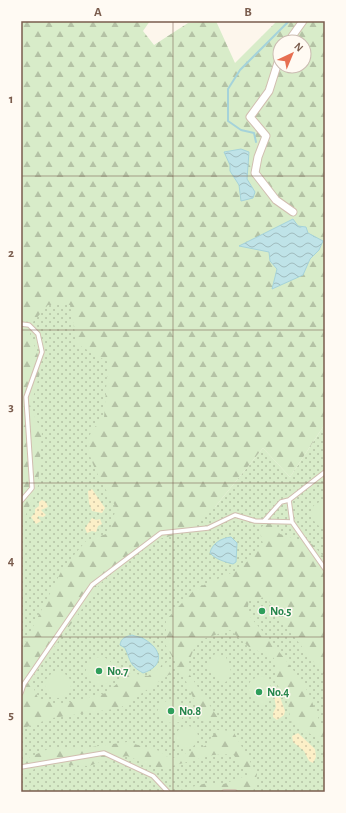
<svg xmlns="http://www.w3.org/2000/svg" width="346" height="813" font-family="'Alegreya Sans',sans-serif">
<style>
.grass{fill:url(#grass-dots)}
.forest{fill:url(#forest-firs);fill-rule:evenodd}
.sand{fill:url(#sand-dots)}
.garden{fill:#d8ecc9}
.water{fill:url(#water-waves);stroke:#a5d3da}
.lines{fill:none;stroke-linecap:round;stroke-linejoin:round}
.stream{stroke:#a5d3da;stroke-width:2}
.service-casing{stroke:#d1beb0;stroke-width:5.5}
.minor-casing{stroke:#d1beb0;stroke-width:9}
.service{stroke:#fff;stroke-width:3.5}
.minor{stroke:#fff;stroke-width:7}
.grid{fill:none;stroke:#7a5c4d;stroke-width:1;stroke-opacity:0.55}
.leisure-dot{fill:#2e9e5b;stroke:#fffaf3;stroke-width:1.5}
.labels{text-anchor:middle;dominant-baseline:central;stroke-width:3;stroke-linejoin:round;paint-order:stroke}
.leisure-label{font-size:12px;font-weight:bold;fill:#27864d;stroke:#fffaf3;text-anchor:start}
.neatline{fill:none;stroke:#7a5c4d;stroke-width:1.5}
.grid-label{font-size:13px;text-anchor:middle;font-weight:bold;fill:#7a5c4d}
</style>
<defs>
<pattern id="grass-dots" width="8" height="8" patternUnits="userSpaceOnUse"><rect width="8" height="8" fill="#d8ecc9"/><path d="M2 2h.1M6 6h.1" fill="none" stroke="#b4c2a5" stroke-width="1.8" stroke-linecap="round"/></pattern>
<pattern id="forest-firs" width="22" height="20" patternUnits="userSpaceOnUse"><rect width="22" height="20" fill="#d8ecc9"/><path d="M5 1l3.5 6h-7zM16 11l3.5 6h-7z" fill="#b4c2a5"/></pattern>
<pattern id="sand-dots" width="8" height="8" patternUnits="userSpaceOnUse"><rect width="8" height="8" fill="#fcefc7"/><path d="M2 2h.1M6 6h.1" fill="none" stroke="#d1c5a4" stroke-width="1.8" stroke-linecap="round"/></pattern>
<pattern id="water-waves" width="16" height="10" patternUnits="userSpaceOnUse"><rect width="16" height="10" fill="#bfe3e8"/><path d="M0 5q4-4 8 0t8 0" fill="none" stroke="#a0bbbe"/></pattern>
</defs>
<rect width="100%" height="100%" fill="#fdf6ec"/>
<!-- grass -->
<path class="grass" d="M21 281 78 290 215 507 263 448 290 477 325 424V792H21Z"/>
<!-- forest -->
<path class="forest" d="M21 21H150L143 31 154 45 188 23 216 21 235 63 277 21H325V424L290 477 263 448 215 507 190 531 140 544 101 583 30 680 38 698 59 705 106 693 130 673 148 676 167 662 170 674 120 708 52 718 21 729V650L63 568 86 541 109 533 116 508C107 490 91 467 88 447 86 435 96 425 104 418L108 362 77 344 70 305H48L33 322 30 334 42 366 30 408 42 431 38 486 21 526C21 512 24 491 21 479ZM280 42H304V66H280Z
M270 520 280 534 312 544 325 558V676L284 624 266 597 249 600 247 613C267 637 288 661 305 687 314 700 314 716 325 728V778L323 776V742L291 722 287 697 278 686 274 658 249 647 230 630 197 641 186 669 218 718 204 723 185 679 166 646V620L195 589 240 569 263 544 259 529Z
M217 730 233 731 257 774 253 792H172L207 783 221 785 248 775 233 754 213 755 161 769 127 756 106 760 89 766 44 764 27 773 21 774V761L48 749 85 748 127 742 160 751 170 759 205 746Z"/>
<!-- sand -->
<path class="sand" d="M92 489 105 508 102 513 92 511 89 503 88 491Z
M42 500 46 502 48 507 41 510 46 515 43 517 38 516V518L41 521 36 524 31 517 35 513V509L39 506V502Z
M92 518 96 520 100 519 102 524 98 526 96 532 92 531 87 533 85 528Z
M277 695 280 697 285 711 284 715 277 720 273 717V713L276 707 274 696Z
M298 733 315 749 316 757 313 763 309 761 304 751 293 742 292 736Z"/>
<!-- garden -->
<path class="garden" d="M324 501 325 502V529C310 524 304 504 324 501Z
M215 654 226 657 232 674 226 682C216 680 208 673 207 663Z
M86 671a14 14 0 1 1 28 0a14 14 0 1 1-28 0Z
M45 685a13 13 0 1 1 26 0a13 13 0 1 1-26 0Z
M261 676 266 678 272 688 269 700 263 705 254 701 247 689 251 680Z
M173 698 177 701 185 713 180 722C170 724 162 723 157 714 158 705 165 701 173 698Z
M176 737a11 11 0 1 1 22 0a11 11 0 1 1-22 0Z"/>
<!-- water -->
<path class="water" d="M241 149 249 152 247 179 255 192 253 198 241 201 239 185 230 171V165L224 152Z
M293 219 298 226 306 227 308 233 323 241 319 250 310 259 303 275 272 289 277 269 270 261 269 252 239 246Z
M231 537 237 543 236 562 233 564C225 562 215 559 210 553 212 543 222 538 231 537Z
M132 635C136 637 140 636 144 639 162 649 165 666 143 673 129 665 131 661 125 648L120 645C121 638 125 637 132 635Z"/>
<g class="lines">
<!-- stream -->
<path class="stream" d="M256 142 254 133 241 130 228 121V89L240 70 289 21"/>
<defs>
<path id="service" d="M21 324 29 325 38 334 42 352 26 397 32 488 21 501
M289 500 292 522 325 569
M264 521 281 502 289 500 325 472
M21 693 24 684 92 585 161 533 208 528 235 515 255 521 292 522
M21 767 104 753 153 776 168 792
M224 792H235"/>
<path id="minor" d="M288 42 303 21
M280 56 269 91 250 117 266 136 258 157 255 173 276 200 293 212"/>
</defs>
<!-- service casing -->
<use href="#service" class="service-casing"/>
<!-- minor casing -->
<use href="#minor" class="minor-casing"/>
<!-- service -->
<use href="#service" class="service"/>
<!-- minor -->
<use href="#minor" class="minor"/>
</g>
<!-- grid -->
<path class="grid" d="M173 21V792M21 176H325M21 330H325M21 483H325M21 637H325"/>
<!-- markers -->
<g class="leisure-dot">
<circle cx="262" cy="611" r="4"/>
<circle cx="99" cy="671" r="4"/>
<circle cx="259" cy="692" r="4"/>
<circle cx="171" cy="711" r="4"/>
</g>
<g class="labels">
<!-- leisure labels -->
<g class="leisure-label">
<text x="270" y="611">No.5</text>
<text x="107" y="671">No.7</text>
<text x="267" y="692">No.4</text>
<text x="179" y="711">No.8</text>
</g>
</g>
<!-- border -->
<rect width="346" height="813" fill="none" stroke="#fffaf3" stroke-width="44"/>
<!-- north arrow -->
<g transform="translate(292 54) rotate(44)"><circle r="19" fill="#fffaf3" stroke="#cabbb1"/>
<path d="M0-3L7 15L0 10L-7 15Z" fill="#e76f51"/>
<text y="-6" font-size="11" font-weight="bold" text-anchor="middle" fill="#7a5c4d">N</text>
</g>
<rect x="22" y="22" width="302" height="769" class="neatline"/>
<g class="grid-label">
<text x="98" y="16">A</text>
<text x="248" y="16">B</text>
<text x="11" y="103">1</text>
<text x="11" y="257">2</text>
<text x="11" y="411">3</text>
<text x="11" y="565">4</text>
<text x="11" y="719">5</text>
</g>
</svg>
